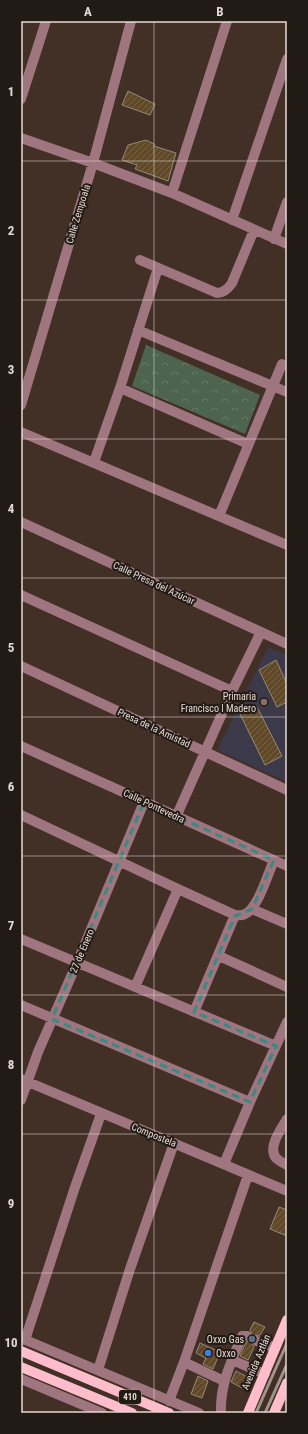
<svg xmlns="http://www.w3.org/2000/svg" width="308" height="1434" font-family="'Roboto Condensed',sans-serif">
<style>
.education{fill:#3c394a}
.park{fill:url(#park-crowns)}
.building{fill:url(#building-hatch);stroke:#978875}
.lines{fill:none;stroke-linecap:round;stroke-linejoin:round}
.minor{stroke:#9f767f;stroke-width:10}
.major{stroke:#ffbccb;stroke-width:10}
.rail{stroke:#a1928a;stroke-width:3}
.marked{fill:none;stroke:#3a8a82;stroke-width:3;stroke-dasharray:8 5;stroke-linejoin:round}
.grid{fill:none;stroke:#e6d9d3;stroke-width:1;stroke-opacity:0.55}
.education-dot{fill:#8d6e63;stroke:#221a15;stroke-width:1.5}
.service-dot{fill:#5c6f8a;stroke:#221a15;stroke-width:1.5}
.shop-dot{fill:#3f7fe0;stroke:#221a15;stroke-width:1.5}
.labels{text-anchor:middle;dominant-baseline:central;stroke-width:4;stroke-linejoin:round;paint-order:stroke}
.shield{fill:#221a15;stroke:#aba09a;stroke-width:1}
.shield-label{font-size:9px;font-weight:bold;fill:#e6d9d3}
.street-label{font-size:10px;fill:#e6d9d3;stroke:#221a15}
.poi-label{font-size:10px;fill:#e6d9d3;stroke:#221a15;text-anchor:end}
.neatline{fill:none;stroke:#e6d9d3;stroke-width:1.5}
.grid-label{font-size:13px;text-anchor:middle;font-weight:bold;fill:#e6d9d3}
</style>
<defs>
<pattern id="park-crowns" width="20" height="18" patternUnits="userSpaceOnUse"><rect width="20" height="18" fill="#4d644f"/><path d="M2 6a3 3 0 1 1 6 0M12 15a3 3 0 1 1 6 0" fill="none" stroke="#677a67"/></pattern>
<pattern id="building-hatch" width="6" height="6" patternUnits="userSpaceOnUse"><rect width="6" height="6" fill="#604928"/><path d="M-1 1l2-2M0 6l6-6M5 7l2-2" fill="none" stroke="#776346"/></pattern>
</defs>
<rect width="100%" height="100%" fill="#422f25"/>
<!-- education -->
<path class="education" d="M268 647 287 655V782L217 750Z"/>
<!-- park -->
<path class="park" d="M146 345 260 395 245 434 132 386Z"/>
<!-- building -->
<path class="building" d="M128 91 155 104 150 115 122 105Z
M146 140 154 144V146L176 153 168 181 135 169 137 165 122 160 128 145Z
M276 660 287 684V702L277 707 259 670Z
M256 705 282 756 265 765 240 714Z
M279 1207 287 1210V1236L270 1229Z
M254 1322 265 1327 260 1335 253 1336 250 1330Z
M251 1341 254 1347 248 1360 240 1356 246 1342Z
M200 1343 220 1352 213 1369 203 1364 206 1358 196 1353Z
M236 1371 247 1377 242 1388 231 1382Z
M198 1376 208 1381 202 1398 191 1394Z"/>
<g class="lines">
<!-- minor -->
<path class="minor" d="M21 99 46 21
M21 138 93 163 172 193 287 244
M172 193 227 21
M232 220 287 59
M274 239 287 202
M140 260 217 293C224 293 228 289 232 283L254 230
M138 330 287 392
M120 388 248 444
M21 405 93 163 131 21
M21 432 287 545
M94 462 120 388 158 268
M219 516 282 364
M21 522 287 644
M21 595 232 691
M21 666 287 790
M21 746 287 866
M21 815 178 889 235 915C239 915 242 916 245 914 258 908 268 874 274 860
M176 817 232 691 261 632
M252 909 287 924
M21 939 276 1046
M219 956 287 987
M135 987 178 889
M21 1005 250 1102
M194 1012 235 915
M21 1079 287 1191
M21 1100 38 1052 77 963 144 802
M287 1119C282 1128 267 1147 276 1158 279 1161 283 1163 287 1165
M224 1164 250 1102 287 1022
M21 1338 199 1413
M25 1340 75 1187 101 1114
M257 1341 275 1348
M232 1360 265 1374
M184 1362 224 1381
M98 1370 130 1269 174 1143
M21 1379 102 1413
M169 1401 184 1362 248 1175
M221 1413C220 1384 231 1362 242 1336H247"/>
<!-- major -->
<path class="major" d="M21 1351 169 1413
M21 1367 132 1413
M248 1413 287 1320
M274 1413 287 1383"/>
<!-- rail -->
<path class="rail" d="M256 1413 287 1343
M265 1413 287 1364"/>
</g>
<!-- marked area -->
<path class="marked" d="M144 802 274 860 252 909 235 916 194 1012 276 1046 250 1102 52 1019Z"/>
<!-- grid -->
<path class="grid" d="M154 21V1413M21 161H287M21 300H287M21 439H287M21 578H287M21 717H287M21 856H287M21 995H287M21 1134H287M21 1273H287"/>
<!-- markers -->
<circle class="education-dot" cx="264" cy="702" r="4"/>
<circle class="service-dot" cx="252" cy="1339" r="4"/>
<circle class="shop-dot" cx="208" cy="1353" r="4"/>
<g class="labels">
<!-- shield labels -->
<rect class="shield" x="119" y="1390" width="22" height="14" rx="3"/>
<g class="shield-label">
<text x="130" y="1397">410</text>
</g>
<!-- street labels -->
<g class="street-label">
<text transform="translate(78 214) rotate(-73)">Calle Zempoala</text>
<text transform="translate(154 583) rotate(25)">Calle Presa del Azúcar</text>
<text transform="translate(154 728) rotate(25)">Presa de la Amistad</text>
<text transform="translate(154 806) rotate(25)">Calle Pontevedra</text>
<text transform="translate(82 951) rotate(-67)">27 de Enero</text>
<text transform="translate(154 1135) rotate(22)">Compostela</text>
<text transform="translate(256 1362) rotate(-67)">Avenida Aztlán</text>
</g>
<!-- poi labels -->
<g class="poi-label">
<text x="256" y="696">Primaria<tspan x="256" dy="12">Francisco I Madero</tspan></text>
<text x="244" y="1339">Oxxo Gas</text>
<text x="216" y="1353" text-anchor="start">Oxxo</text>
</g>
</g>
<!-- border -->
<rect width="308" height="1434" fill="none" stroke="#221a15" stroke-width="44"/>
<rect x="22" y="22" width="264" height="1390" class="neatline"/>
<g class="grid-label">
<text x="88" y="16">A</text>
<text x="220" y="16">B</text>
<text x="11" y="96">1</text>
<text x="11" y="235">2</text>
<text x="11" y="374">3</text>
<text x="11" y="513">4</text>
<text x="11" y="652">5</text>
<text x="11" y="791">6</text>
<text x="11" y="930">7</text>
<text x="11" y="1069">8</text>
<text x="11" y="1208">9</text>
<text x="11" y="1347">10</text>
</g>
</svg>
